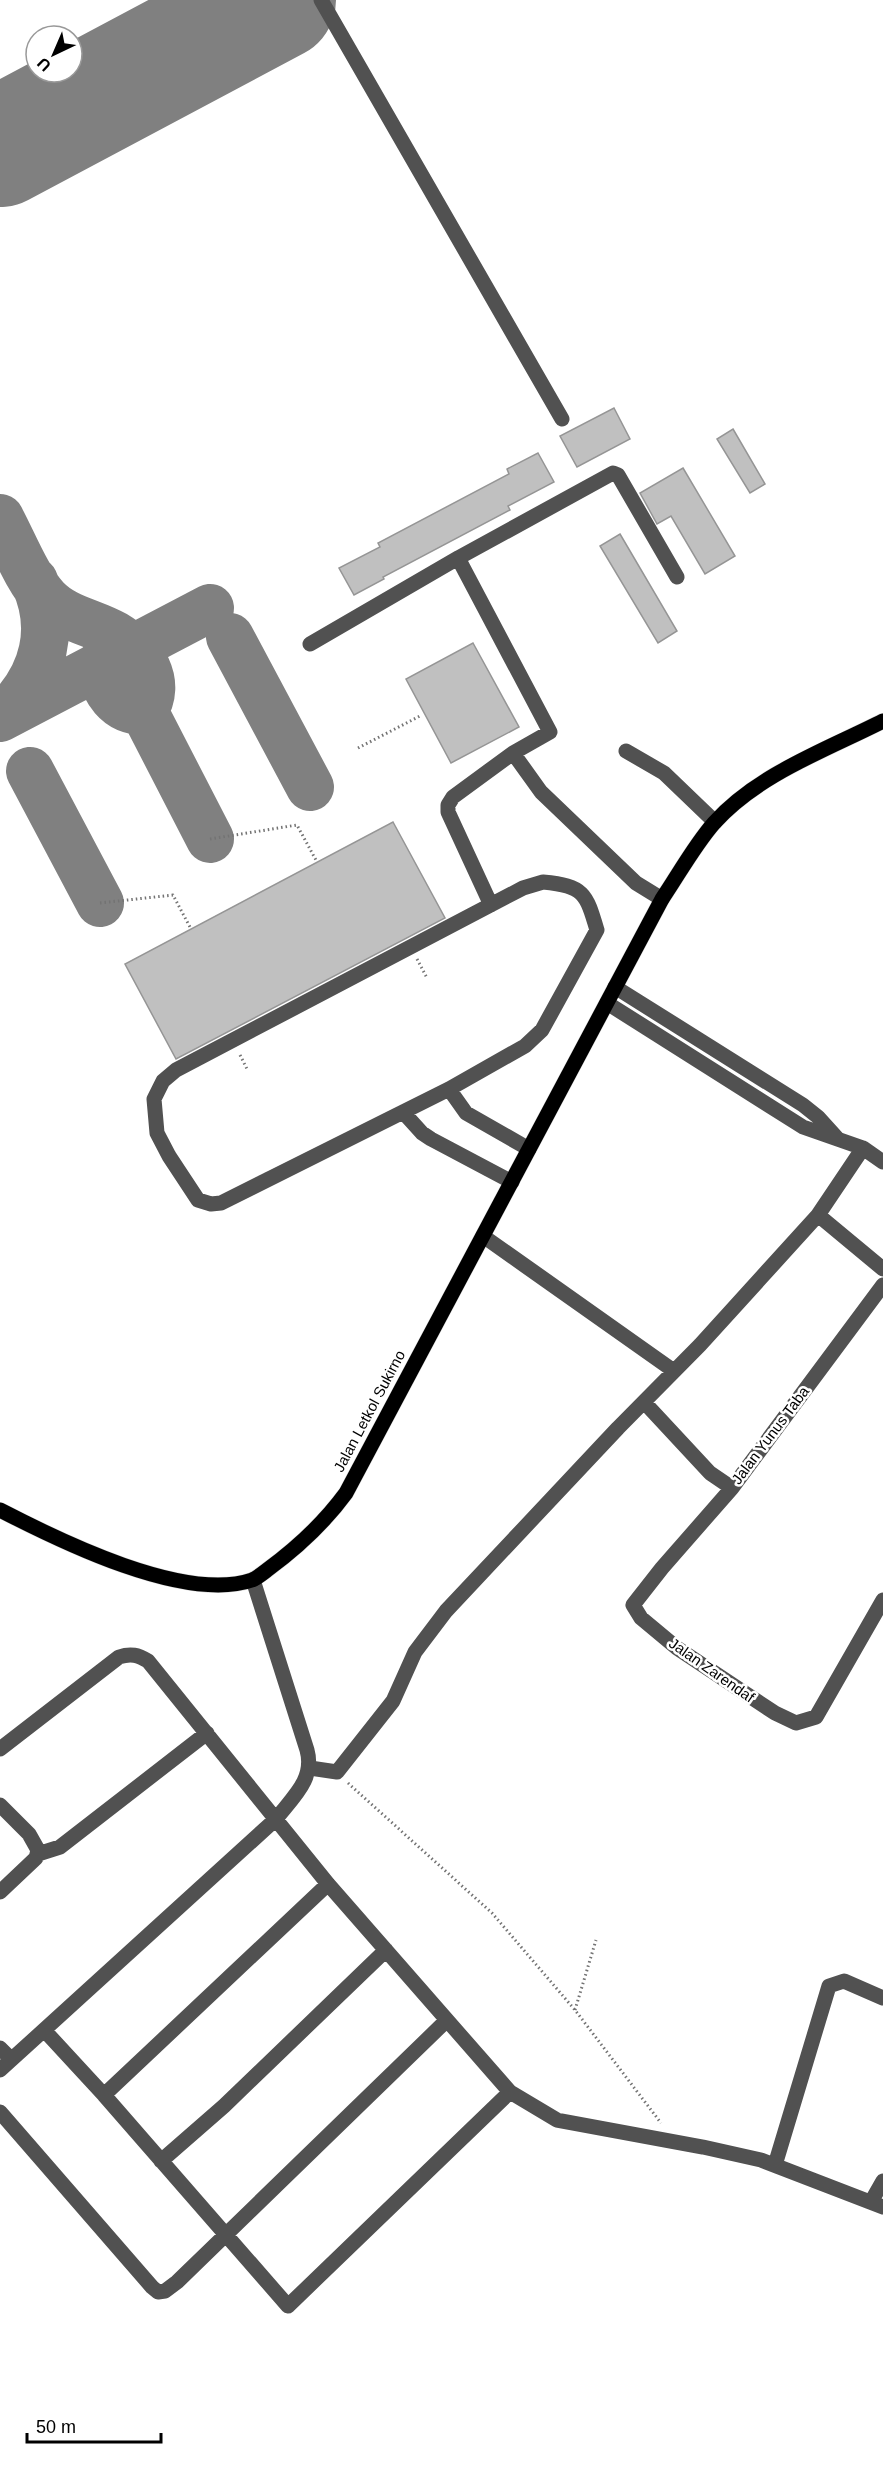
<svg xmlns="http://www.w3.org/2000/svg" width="883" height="2469" font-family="Helvetica,sans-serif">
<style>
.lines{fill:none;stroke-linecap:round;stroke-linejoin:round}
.taxiway{stroke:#808080;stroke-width:48}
.runway{stroke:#808080;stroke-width:120}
.building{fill:#c0c0c0;stroke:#959595;stroke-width:1.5}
.major-casing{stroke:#dbdbdb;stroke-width:16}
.path{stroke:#737373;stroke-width:3;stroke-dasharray:1.5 3;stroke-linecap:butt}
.minor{stroke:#515151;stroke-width:15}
.major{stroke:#000;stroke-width:15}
.labels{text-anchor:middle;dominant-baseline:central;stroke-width:5;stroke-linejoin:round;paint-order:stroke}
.street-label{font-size:15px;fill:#000;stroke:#fff}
</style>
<rect width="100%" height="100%" fill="#fff"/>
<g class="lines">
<!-- taxiway -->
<path class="taxiway" d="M0 518C13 542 27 579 46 599 65 619 92 622 115 635 142 651 163 682 144 711 116 711 105 690 98 666
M230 637 310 787
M8 711C44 675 56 628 34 581
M144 711 210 839
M0 718 210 608
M30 771 100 903"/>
<!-- runway -->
<path class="runway" d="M0 147 276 0"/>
</g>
<!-- building -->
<path class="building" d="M614 408 630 439 577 467 560 436Z
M733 429 765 484 750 493 717 439Z
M538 453 554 482 508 506 510 510 383 577 384 579 354 595 339 568 380 547 378 543 509 474 507 469Z
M683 468 735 556 705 574 671 516 657 524 640 493Z
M620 534 677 631 658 643 600 546Z
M473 643 519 727 451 763 406 679Z
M393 822 445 918 176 1059 125 964Z"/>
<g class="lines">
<defs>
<path id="major" d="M0 1510C60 1541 185 1603 252 1580 257 1578 263 1573 267 1570 297 1548 324 1523 346 1493L662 899C679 874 694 846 714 823 758 774 826 750 883 721"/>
</defs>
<!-- major casing -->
<use href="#major" class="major-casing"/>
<!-- path -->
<path class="path" d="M358 748 420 716
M210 839 297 825 317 862
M100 903 173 895 191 929
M417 959 427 978
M240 1055 248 1071
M348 1783 492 1913 575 2010 661 2123
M575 2010 596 1940"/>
<!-- minor -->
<path class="minor" d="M321 0 562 419
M458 558 550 732 513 753 453 797 448 805V812L491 905
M310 644 458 558 613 473 618 475 677 577
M626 751 664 773 715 822
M513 753 541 792 636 883 662 899
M543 882C584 886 586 893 597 930L542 1030 525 1046 449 1089 221 1203 211 1204 198 1200 169 1156 157 1133 154 1099 163 1081 176 1070 523 888Z
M615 987 803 1105 818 1117 837 1138
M607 1003 803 1127 863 1148 883 1162
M449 1089 466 1113 529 1149
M403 1112 422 1133 431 1139 512 1182
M863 1148 818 1215 883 1269
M483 1236 674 1371
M644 1402 710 1473 732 1488 883 1285
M732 1488 662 1568 633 1605 641 1618 677 1648 775 1713 796 1723 816 1717 883 1600
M0 1749 119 1657C131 1653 138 1655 148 1661L328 1884 510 2092 557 2120 703 2147 761 2160 883 2207
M310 1768 337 1772 393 1701 415 1652 446 1611 618 1428 700 1345 818 1215
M0 1805 29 1834 38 1850 36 1858 0 1892
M38 1854 60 1847 207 1733
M44 2030 104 2095 288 2306 510 2092
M0 2048 11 2059
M0 2070 276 1819C293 1797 315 1779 307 1750L253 1580
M104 2095 328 1884
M0 2112 152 2287 158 2292 165 2291 177 2282 447 2020
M161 2161 224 2106 386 1950
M775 2165 829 1986 844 1981 883 1998
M871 2202 883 2181"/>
<!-- major -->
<use href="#major" class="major"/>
</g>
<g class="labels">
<!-- street labels -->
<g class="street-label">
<text transform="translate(369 1411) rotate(-62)">Jalan Letkol Sukirno</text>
<text transform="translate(770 1435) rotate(-53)">Jalan Yunus Taba</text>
<text transform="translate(712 1670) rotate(35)">Jalan Zarendaf</text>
</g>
</g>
<!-- north arrow -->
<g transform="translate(54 54) rotate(224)"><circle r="28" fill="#ffffff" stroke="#999999" stroke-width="1.5"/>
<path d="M0-4.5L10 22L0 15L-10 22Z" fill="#000000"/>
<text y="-9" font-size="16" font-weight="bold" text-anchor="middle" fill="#000000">U</text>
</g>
<!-- scale -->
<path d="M27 2433v9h134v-9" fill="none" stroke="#000000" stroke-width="3"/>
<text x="36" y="2433" font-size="18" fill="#000000" stroke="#ffffff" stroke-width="4.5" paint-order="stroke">50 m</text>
</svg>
